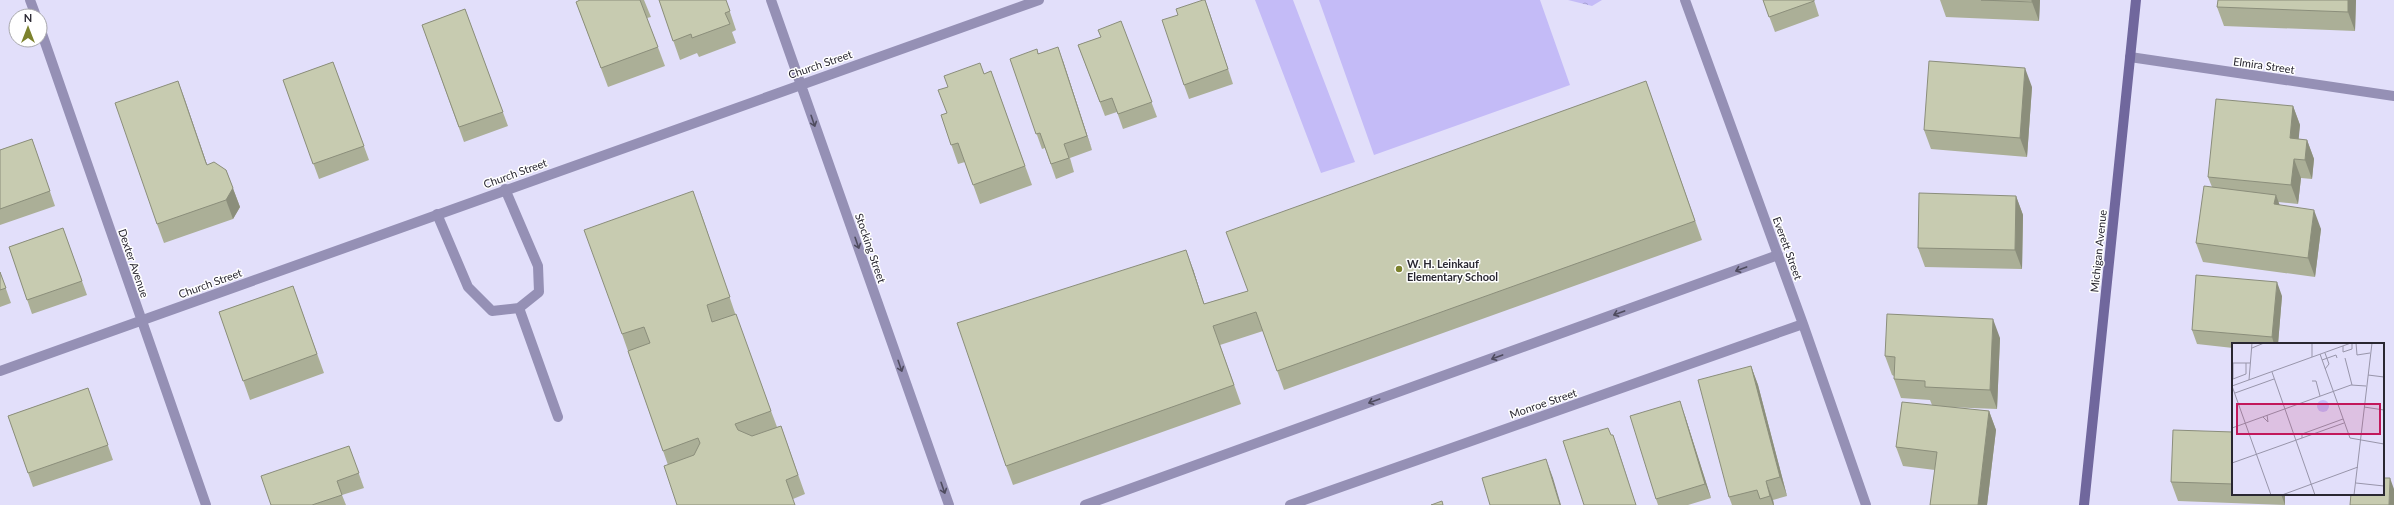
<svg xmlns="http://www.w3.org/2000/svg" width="2394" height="505" font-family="Lato,sans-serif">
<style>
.forest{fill:url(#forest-crowns)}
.pitch{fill:#c4bbf7}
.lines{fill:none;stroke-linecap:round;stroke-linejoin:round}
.lane{stroke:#9590b5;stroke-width:10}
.street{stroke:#9590b5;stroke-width:10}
.secondary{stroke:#70679d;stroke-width:10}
.wall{fill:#abaf97}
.shaded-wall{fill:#8b8e7b}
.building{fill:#c7cbb0;stroke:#8b8e7b}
.oneway{stroke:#4f4c5f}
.poi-dot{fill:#7c822d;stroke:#fff;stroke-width:1.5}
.labels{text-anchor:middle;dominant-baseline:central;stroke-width:3;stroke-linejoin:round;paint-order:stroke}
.street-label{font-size:11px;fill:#292731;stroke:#fff}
.poi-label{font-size:11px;font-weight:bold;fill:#292731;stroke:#fff;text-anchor:start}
.inset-road{fill:none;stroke:#9895aa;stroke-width:1}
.view{fill:#c2185b;fill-opacity:0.15;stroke:#c2185b;stroke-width:2}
.inset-edge{fill:none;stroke:#292731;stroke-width:2}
</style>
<defs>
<pattern id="forest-crowns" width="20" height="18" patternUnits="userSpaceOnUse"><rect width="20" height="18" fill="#c4bbf7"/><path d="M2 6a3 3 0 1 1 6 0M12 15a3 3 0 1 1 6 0" fill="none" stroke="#a8a1d4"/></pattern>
</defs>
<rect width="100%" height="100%" fill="#e2dffa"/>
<!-- forest -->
<path class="forest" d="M1568 0H1602L1592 6Z"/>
<!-- pitch -->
<path class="pitch" d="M1255 0H1293L1355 162 1321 173Z
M1319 0H1540L1570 85 1374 155Z"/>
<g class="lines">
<!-- lane -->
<path class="lane" d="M437 214 468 287 492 311 519 308 539 292 538 266 505 189
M519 308 558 417
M1085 505 1778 255"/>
<!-- street -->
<path class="street" d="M30 0 36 16
M771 0 949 505
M1685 0 1803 324 1866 505
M40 28 206 505
M2130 57 2394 96
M0 371 1039 0
M1290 505 1803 324"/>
<!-- secondary -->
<path class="secondary" d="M2084 505 2136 0"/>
</g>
<!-- wall -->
<path class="wall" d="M580 0H644L651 17 647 18 665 66 608 87 576 2Z
M659 0H726L736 30 732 32 736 43 699 57 697 53 680 60Z
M1205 0 1233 84 1189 99 1184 85 1178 15Z
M1763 0H1814L1819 16 1775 32Z
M1940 0H2040L2039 21 1946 17Z
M2218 0H2356L2355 31 2224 26 2217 7Z
M465 9 508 126 464 142 422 25Z
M1121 21 1157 117 1123 129 1117 112 1105 116 1078 45 1101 37Z
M1039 53 1063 61 1092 150 1070 158 1074 172 1056 179 1045 148 1042 149 1010 59Z
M333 62 369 160 319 179 283 80Z
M991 71 1032 185 980 204 965 162 958 164 941 115 947 113 984 74Z
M178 81 207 165 226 170 240 207 233 219 164 243 157 224Z
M1646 81 1702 240 1284 390 1263 331 1220 345 1241 404 1013 485 1006 466 1193 269 1204 304 1248 291Z
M2032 87 2027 157 1931 149 1924 130Z
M2293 106 2300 125 2298 139 2307 140 2314 159 2312 179 2301 178 2298 204 2278 202 2279 205 2321 229 2315 277 2203 262 2196 243 2212 187 2208 177Z
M32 139 55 206 0 225V150Z
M2016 196 2023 215 2022 269 1925 267 1918 248Z
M700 210 736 316 777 427 781 426 805 494 793 499 668 465 622 334Z
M63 228 87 295 32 314 9 247Z
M0 272 11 303 0 307Z
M293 286 324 373 250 400 219 312Z
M2282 296 2278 344H2233V348L2197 344 2192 330Z
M2000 338 1997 409 1947 407 1989 411 1996 430 1987 505H1930L1935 470 1903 466 1896 447 1932 405 1930 400 1901 398 1894 379V376L1892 375 1885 356Z
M1751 366 1758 385 1787 496 1773 500 1774 505H1732L1729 497Z
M88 388 113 460 33 487 8 416Z
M1685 416 1711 498 1688 505H1658L1656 499Z
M2233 432V494H2285V505L2178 501 2171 482Z
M349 446 364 488 342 495 346 505H271Z"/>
<!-- shaded-wall -->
<path class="shaded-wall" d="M1205 0 1210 14 1233 84Z
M2032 0H2040L2039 21 2032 2Z
M2348 0H2356L2355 31 2348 12Z
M1058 47 1063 61 1092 150 1087 136Z
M2025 68 2032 87 2027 157 2020 138Z
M178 81 185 100 213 182 206 163Z
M2293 106 2300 125 2297 157 2290 138Z
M2307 140 2314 159 2312 179 2305 160Z
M2294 159 2301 178 2298 204 2291 185Z
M226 170 240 207 233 219 226 200Z
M2276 195 2283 214 2274 204Z
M2016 196 2023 215 2022 269 2015 250Z
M2314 210 2321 229 2315 277 2308 258Z
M1186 250 1193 269 1210 323 1204 304Z
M2277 282 2282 296 2278 344H2274L2272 337Z
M1993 319 2000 338 1997 409 1990 390Z
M1751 366 1758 385 1787 496 1780 477Z
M1680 401 1685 416 1711 498 1705 484Z
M1989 411 1996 430 1987 505H1978Z
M1613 435 1618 449 1636 505Z
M1546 459 1553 478 1561 505H1560Z
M2390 478 2394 489V505H2389Z
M1766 481 1773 500 1774 505H1773L1770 496Z
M2281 494H2285V505Z"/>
<!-- building -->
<path class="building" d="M580 0H640L658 47 601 68 576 2Z
M659 0H726L730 11 725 13 730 24 692 38 691 34 673 41Z
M1203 0H1205L1228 69 1184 85 1162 20 1178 15 1176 9Z
M1763 0H1814V1L1769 17Z
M1981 0H2032V2Z
M2218 0H2348V12L2217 7Z
M465 9 503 112 459 127 422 25Z
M1121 21 1152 102 1118 114 1112 98 1100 102 1078 45 1101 37 1098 30Z
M1058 47 1087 136 1064 144 1069 158 1051 164 1040 133 1036 134 1010 59 1037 49 1038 54Z
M1929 61 2025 68 2020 138 1924 130Z
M333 62 364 146 313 164 283 80Z
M980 63 984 74 991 71 1025 166 973 185 958 143 951 145 941 115 947 113 938 90 948 87 944 76Z
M178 81 206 163 207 165 214 162 226 170 233 188 226 200 157 224 115 103Z
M1646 81 1695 221 1277 371 1256 312 1213 326 1234 385 1006 466 957 323 1186 250 1204 304 1248 291 1226 232Z
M2216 99 2293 106 2290 138 2307 140 2305 160 2294 159 2291 185 2208 177Z
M32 139 50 191 0 209V150Z
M2204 186 2276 195 2274 204 2314 210 2308 258 2196 243Z
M693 191 730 297 707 305 712 322 736 314 771 411 735 424 738 430 752 436 781 426 798 475 786 480 795 505H677L664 466 694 455 700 443 698 438 663 451 628 351 650 343 644 327 622 334 584 230Z
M1919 193 2016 196 2015 250 1918 248Z
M63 228 82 281 27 300 9 247Z
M0 272 6 288 0 290Z
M2196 275 2277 282 2272 337 2192 330Z
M293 286 317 354 243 381 219 312Z
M1887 314 1993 319 1990 390 1925 387V381L1894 379 1895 357 1885 356Z
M1751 366 1780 477 1766 481 1770 496 1760 499 1757 490 1729 497 1698 380Z
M88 388 108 445 28 473 8 416Z
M1680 401 1705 484 1656 499 1630 416Z
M1902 402 1989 411 1978 505H1930L1937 452 1896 447Z
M1608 428 1611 435H1613L1636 505H1584L1563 441Z
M2173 430 2233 432V484L2171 482Z
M349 446 359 473 337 481 342 495 312 505H271L261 476Z
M1546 459 1560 505H1490L1482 478Z
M2383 478H2390L2389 505H2350L2351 494H2383Z
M1442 501 1443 505H1431Z"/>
<!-- one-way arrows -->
<defs><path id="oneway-shaft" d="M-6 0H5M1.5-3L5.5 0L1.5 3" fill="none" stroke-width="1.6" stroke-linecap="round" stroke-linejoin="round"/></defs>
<g class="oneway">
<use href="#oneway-shaft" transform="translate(813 121) rotate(71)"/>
<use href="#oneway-shaft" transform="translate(857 243) rotate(71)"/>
<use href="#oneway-shaft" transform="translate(1741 269) rotate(160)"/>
<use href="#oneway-shaft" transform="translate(1619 313) rotate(160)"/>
<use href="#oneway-shaft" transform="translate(1497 357) rotate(160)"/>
<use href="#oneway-shaft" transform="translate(900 366) rotate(71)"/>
<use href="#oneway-shaft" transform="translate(1374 401) rotate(160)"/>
<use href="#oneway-shaft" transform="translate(943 488) rotate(71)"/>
</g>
<!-- markers -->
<circle class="poi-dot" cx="1399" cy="269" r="4"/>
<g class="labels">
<!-- street labels -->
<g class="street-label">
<text transform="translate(820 64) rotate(-19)">Church Street</text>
<text transform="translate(2264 65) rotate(8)">Elmira Street</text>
<text transform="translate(515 173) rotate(-20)">Church Street</text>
<text transform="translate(871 248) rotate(71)">Stocking Street</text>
<text transform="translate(1788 248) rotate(70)">Everett Street</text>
<text transform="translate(2098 251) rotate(-84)">Michigan Avenue</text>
<text transform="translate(134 263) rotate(71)">Dexter Avenue</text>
<text transform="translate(210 283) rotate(-20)">Church Street</text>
<text transform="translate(1543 403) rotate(-19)">Monroe Street</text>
</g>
<!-- poi labels -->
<g class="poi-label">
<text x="1407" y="263">W. H. Leinkauf<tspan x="1407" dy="13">Elementary School</tspan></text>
</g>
</g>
<!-- overview -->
<g transform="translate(2232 343)">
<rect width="152" height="152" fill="#e2dffa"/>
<path d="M85 63a6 6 0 1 1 12 0a6 6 0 1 1-12 0Z" fill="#c4bbf7"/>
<path class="inset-road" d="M80 0V14M124 0 125 12 138 10M111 3V9L120 6V0M20 5 32 0M88 11 118 95 152 101M113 15 120 42M90 17 104 12 105 15M0 20H18M1 20V36L14 31V20M93 26 97 21 93 10M40 29 83 152M136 32 152 34M17 37 20 0M80 38H84L88 53M0 43 39 152M0 43 119 0M3 50 42 36M132 64 152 67M31 74 36 79 35 72M0 85 119 42 134 43M70 95V91L111 76M0 120 112 80M124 140 152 143M50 152 126 124M122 152 140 0"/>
<path class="view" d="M5 61H148V91H5Z"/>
<rect width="152" height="152" class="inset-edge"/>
</g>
<!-- north arrow -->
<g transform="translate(28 28)"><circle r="19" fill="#ffffff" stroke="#a9a9ad"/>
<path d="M0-3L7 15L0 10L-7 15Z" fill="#7c822d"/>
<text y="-6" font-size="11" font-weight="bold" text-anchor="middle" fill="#292731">N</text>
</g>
</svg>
